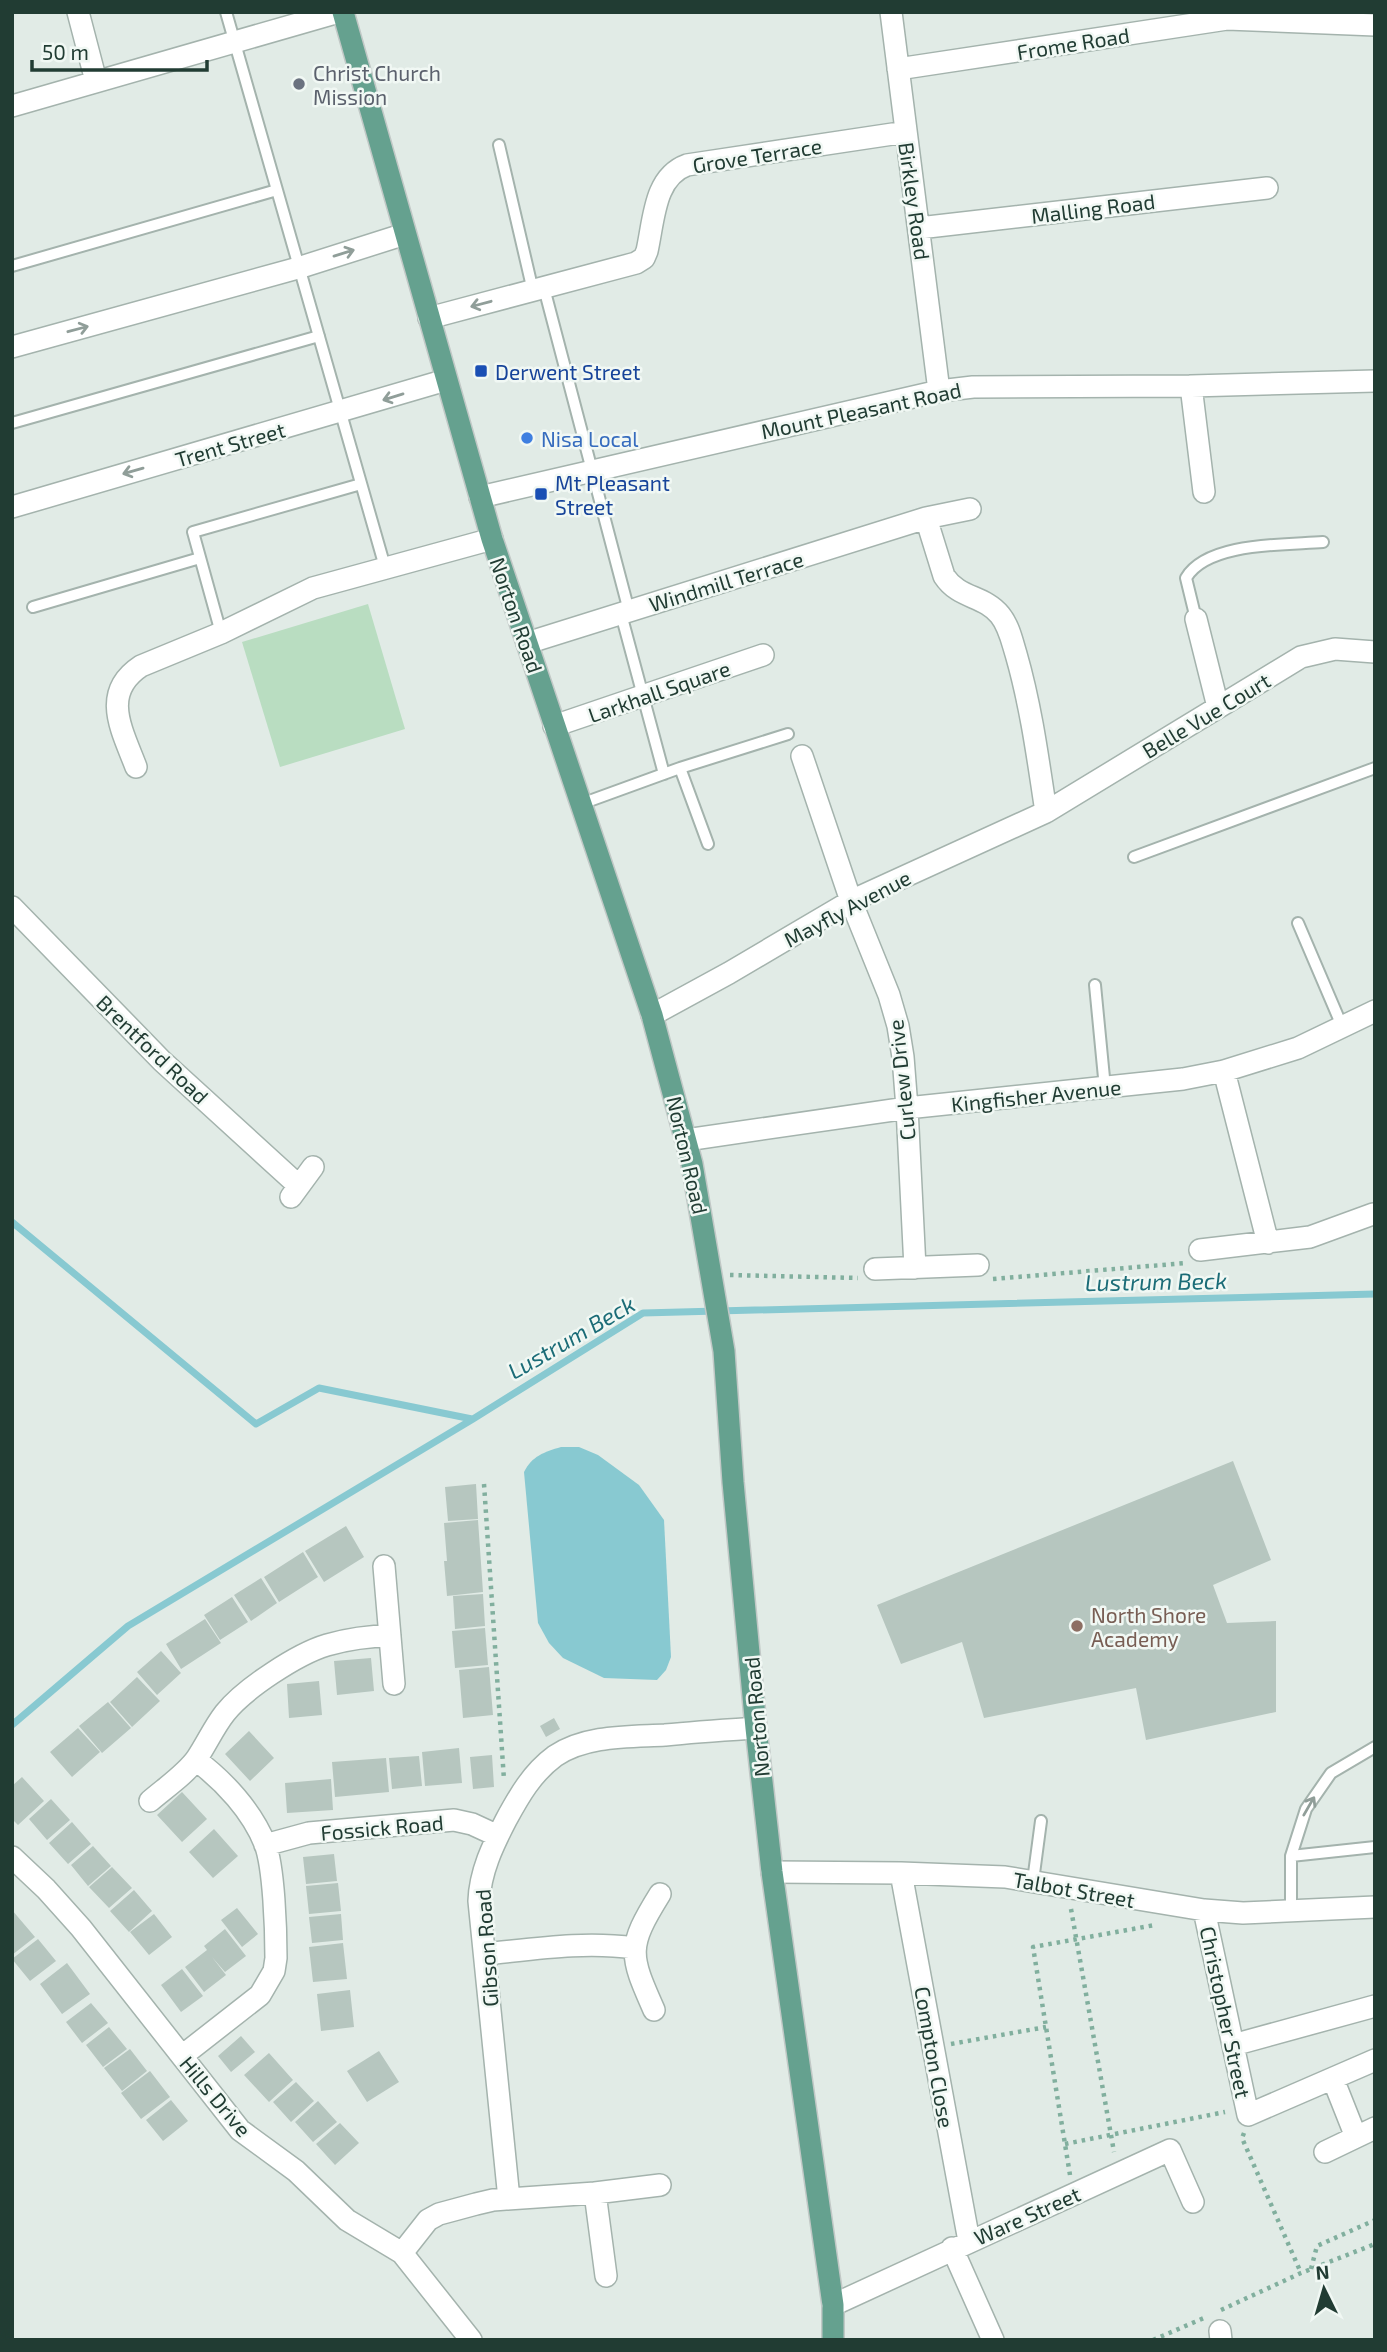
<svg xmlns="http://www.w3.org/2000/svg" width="1387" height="2352" font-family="'Exo 2',sans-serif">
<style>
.garden{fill:#b9ddc1}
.water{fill:#88c9d1}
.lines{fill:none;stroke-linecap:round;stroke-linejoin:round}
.stream{stroke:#88c9d1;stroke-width:7}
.building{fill:#b6c6bf}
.service-casing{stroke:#a4b3ad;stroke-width:14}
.minor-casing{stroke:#a4b3ad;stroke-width:24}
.primary-casing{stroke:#c1c8c6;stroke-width:24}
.path{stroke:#81af9e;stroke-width:4.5;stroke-dasharray:3.5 5;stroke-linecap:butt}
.service{stroke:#fff;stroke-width:10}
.minor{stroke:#fff;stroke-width:21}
.primary{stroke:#65a18f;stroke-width:21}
.oneway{stroke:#909e99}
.worship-dot{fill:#6b7280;stroke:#f1f8f4;stroke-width:2.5}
.transit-dot{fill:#1a4fb4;stroke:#f1f8f4;stroke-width:2.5}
.shop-dot{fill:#3f7fe0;stroke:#f1f8f4;stroke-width:2.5}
.education-dot{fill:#8d6e63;stroke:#f1f8f4;stroke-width:2.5}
.labels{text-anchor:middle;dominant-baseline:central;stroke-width:5;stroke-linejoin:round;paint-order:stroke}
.street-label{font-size:21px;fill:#213c33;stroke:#f1f8f4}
.worship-label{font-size:21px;fill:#5b616d;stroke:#f1f8f4;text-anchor:start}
.transit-label{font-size:21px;fill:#164399;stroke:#f1f8f4;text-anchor:start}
.shop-label{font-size:21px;fill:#366cbe;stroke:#f1f8f4;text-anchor:start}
.education-label{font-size:21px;fill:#785e54;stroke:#f1f8f4;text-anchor:start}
.water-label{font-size:23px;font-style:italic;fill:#1b6c77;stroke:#f1f8f4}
</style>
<rect width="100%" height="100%" fill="#e1ebe6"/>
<!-- garden -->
<path class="garden" d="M368 604 405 729 280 767 242 642Z"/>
<!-- water -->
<path class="water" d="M561 1447H579L598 1455 639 1485 664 1520 671 1657 666 1670 657 1680 604 1678 563 1658 549 1643 538 1623 524 1472C532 1456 544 1452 561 1447Z"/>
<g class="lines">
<!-- stream -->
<path class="stream" d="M12 1222 256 1424 319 1388 472 1419
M12 1725 128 1626 473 1419 643 1313 1375 1294"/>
</g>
<!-- building -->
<path class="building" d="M1233 1461 1271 1560 1213 1585 1227 1623 1276 1621V1712L1146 1740 1136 1688 984 1718 962 1642 901 1664 877 1605Z
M476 1484 478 1519 448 1521 445 1487Z
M478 1520 483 1592 447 1596 444 1561H447L444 1523Z
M346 1526 364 1557 324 1582 305 1551Z
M303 1552 318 1577 279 1602 264 1577Z
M261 1578 277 1603 251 1621 234 1595Z
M483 1594 485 1626 455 1629 453 1596Z
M232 1597 248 1622 220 1640 204 1615Z
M205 1619 221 1643 181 1669 166 1644Z
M485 1628 488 1665 455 1668 452 1631Z
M161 1651 181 1673 157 1695 137 1672Z
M371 1658 374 1691 337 1695 334 1661Z
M489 1667 493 1715 463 1718 459 1670Z
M137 1677 160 1701 132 1727 110 1702Z
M319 1681 322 1715 289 1718 287 1684Z
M108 1702 131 1728 102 1753 79 1726Z
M554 1718 560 1729 546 1737 540 1726Z
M78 1728 100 1752 72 1777 50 1752Z
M249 1731 274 1758 250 1781 225 1754Z
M459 1748 462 1783 425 1786 422 1752Z
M492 1755 494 1787 473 1789 470 1757Z
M419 1756 422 1786 392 1789 389 1758Z
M386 1758 389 1792 335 1797 332 1762Z
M22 1777 44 1801 18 1825 12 1819V1786Z
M331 1779 333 1810 287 1813 285 1783Z
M182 1792 207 1819 182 1842 157 1815Z
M51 1799 70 1820 47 1840 29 1819Z
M72 1822 91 1844 68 1864 49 1843Z
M214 1829 238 1856 213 1878 189 1852Z
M93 1846 111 1866 88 1886 71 1865Z
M334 1854 337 1881 306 1884 303 1857Z
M112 1867 132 1888 109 1908 89 1887Z
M338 1883 341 1911 309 1914 306 1886Z
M134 1890 152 1911 129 1932 110 1911Z
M237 1908 258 1934 242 1947 221 1920Z
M12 1910 35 1937 12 1955Z
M154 1914 172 1937 149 1955 130 1932Z
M341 1914 343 1940 312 1943 309 1917Z
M225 1929 246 1956 225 1972 212 1957 226 1975 204 1992 185 1967 207 1950 204 1946Z
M38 1939 56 1961 30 1981 12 1959Z
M343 1943 347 1979 313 1982 309 1947Z
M67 1963 90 1994 62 2014 40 1984Z
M182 1969 203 1996 181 2012 161 1985Z
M350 1990 354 2027 321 2031 317 1994Z
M91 2003 108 2023 82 2043 66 2022Z
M109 2027 127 2049 103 2067 86 2045Z
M241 2036 255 2052 231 2072 218 2056Z
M130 2049 147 2071 122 2091 104 2068Z
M379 2051 399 2082 367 2102 347 2071Z
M269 2053 293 2080 269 2102 244 2075Z
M150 2071 170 2097 141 2119 121 2093Z
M296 2082 314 2101 291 2122 273 2102Z
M171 2100 188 2121 163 2141 146 2120Z
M318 2101 337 2122 313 2142 295 2122Z
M340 2123 359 2143 335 2165 316 2144Z"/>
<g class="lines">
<defs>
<path id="service" d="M226 12 385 567
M499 145 533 291
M12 266 277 190
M544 288 629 611
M12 423 319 336
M33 607 200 558
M621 614 664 774
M1196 619 1186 578C1207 542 1285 545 1323 542
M221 633 193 532 361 484
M680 768 708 844
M581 804 680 768 788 734
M1134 857 1375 768
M1298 923 1342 1026
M1095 985 1105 1088
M1291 1856 1375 1847
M1033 1881 1041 1821
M1291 1911V1856L1306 1809 1331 1773 1375 1747"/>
<path id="minor" d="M78 12 96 81
M891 12 939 391
M898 69 1227 19 1375 25
M12 106 339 12
M919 228 1267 188
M429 318 636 263 644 258 647 251C654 220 654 177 687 165L906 132
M12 347 298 268 405 234
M1191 386 1204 492
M480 497 939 391 973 387 1191 386 1375 381
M12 507 446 380
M926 518 944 576C959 599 984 595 1000 615 1009 626 1012 641 1016 654 1031 706 1038 759 1046 812
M1196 619 1218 707
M527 643 926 518 970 509
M554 726 763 655
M802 756 851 901 889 995 898 1026 903 1057 907 1108 915 1268
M136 767C122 730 100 693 141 666L221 633 313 588 492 539
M12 907 162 1061 299 1186
M652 1015 729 973 851 901 1046 812 1301 657 1335 649 1375 652
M1224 1071 1268 1243
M686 1140 907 1108 1183 1079 1224 1071 1298 1048 1375 1011
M291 1197 313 1167
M1200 1250 1310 1237 1373 1214
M875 1269 978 1265
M384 1566 394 1684
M150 1801C165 1788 186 1774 197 1758 207 1743 214 1727 225 1713 244 1689 297 1654 327 1645 348 1639 368 1636 390 1636
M265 1845 309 1833 454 1820 472 1824 498 1836
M12 1857 46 1889 81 1928 240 2130 296 2171 347 2220 402 2253 471 2340
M772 1872 901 1873 1005 1877 1204 1910 1243 1913 1375 1907
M901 1873 969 2241
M1204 1910 1248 2115 1375 2060
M485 1954C535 1949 584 1941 634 1948
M654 2010C629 1954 627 1947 660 1894
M1233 2045 1375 2006
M182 2056 260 1995 274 1971 276 1958C276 1931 274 1867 265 1844 252 1811 224 1781 196 1760
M1333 2079 1356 2137
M1325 2152 1375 2128
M595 2193 606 2276
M509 2199 479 1901C480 1872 493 1845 506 1820 519 1796 532 1773 555 1756 586 1735 629 1737 665 1735 695 1732 726 1730 756 1728
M952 2248 993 2340
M402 2253 428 2220 439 2214 476 2204 493 2200 595 2193 660 2185
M833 2305 1170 2150 1193 2202
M1220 2331 1221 2340"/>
<path id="primary" d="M343 12 492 539 652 1015 692 1164 724 1351 733 1482 756 1728 772 1872 833 2305V2340"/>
</defs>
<!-- service casing -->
<use href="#service" class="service-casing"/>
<!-- minor casing -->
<use href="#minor" class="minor-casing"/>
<!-- primary casing -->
<use href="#primary" class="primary-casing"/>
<!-- path -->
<path class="path" d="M730 1275 858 1278
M993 1279 1186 1263
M484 1484 504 1780
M1071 1909 1114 2152
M951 2044 1046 2027
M1244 2133 1242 2138 1301 2273
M1065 2144 1225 2112
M1070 2175 1033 1947 1155 1925
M1311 2269 1317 2246 1375 2220
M1221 2310 1301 2273 1375 2244
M1153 2340 1204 2318"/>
<!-- service -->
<use href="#service" class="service"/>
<!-- minor -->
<use href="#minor" class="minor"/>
<!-- primary -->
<use href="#primary" class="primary"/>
</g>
<!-- one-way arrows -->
<defs><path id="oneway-shaft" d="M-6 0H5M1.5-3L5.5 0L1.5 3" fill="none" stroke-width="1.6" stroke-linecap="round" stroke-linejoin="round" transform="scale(1.75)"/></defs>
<g class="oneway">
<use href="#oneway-shaft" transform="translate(344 253) rotate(-17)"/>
<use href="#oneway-shaft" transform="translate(481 304) rotate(165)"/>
<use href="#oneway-shaft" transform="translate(78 329) rotate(-15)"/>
<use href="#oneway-shaft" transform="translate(393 397) rotate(163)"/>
<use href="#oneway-shaft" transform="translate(133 471) rotate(164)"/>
<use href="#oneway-shaft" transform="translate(1309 1806) rotate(-60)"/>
</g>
<!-- markers -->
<circle class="worship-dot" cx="299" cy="84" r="7"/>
<g class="transit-dot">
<rect x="474" y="364" width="14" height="14" rx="3.5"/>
<rect x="534" y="487" width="14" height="14" rx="3.5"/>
</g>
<circle class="shop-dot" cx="527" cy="438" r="7"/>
<circle class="education-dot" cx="1077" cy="1626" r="7"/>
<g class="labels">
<!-- street labels -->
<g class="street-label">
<text transform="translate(1073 43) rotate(-9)">Frome Road</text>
<text transform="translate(757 155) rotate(-9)">Grove Terrace</text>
<text transform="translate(915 201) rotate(82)">Birkley Road</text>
<text transform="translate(1093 208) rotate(-7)">Malling Road</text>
<text transform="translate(861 410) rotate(-12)">Mount Pleasant Road</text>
<text transform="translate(230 444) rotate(-16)">Trent Street</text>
<text transform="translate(726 581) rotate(-17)">Windmill Terrace</text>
<text transform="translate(517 615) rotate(71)">Norton Road</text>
<text transform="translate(659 691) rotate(-19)">Larkhall Square</text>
<text transform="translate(1206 715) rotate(-31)">Belle Vue Court</text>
<text transform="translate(847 908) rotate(-28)">Mayfly Avenue</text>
<text transform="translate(153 1049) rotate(44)">Brentford Road</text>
<text transform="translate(901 1080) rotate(-96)">Curlew Drive</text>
<text transform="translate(1036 1095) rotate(-6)">Kingfisher Avenue</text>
<text transform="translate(688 1155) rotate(77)">Norton Road</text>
<text transform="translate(756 1717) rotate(-95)">Norton Road</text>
<text transform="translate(382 1827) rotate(-5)">Fossick Road</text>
<text transform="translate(1074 1889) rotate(10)">Talbot Street</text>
<text transform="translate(486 1948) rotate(-94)">Gibson Road</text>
<text transform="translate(1226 2012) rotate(78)">Christopher Street</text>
<text transform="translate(935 2057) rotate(80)">Compton Close</text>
<text transform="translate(216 2096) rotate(50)">Hills Drive</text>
<text transform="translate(1027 2215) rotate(-24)">Ware Street</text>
</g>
<!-- worship labels -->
<g class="worship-label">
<text x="313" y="72">Christ Church<tspan x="313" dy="24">Mission</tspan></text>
</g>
<!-- transit labels -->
<g class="transit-label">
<text x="495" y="371">Derwent Street</text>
<text x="555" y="482">Mt Pleasant<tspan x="555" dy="24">Street</tspan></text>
</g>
<!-- shop labels -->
<g class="shop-label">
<text x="541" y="438">Nisa Local</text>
</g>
<!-- education labels -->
<g class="education-label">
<text x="1091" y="1614">North Shore<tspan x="1091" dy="24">Academy</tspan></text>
</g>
<!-- water labels -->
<g class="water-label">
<text transform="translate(1156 1281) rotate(-1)">Lustrum Beck</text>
<text transform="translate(571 1337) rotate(-30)">Lustrum Beck</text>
</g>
</g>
<!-- border -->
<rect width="1387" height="2352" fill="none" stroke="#213c33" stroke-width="28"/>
<!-- north arrow -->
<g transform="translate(1324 2289) rotate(355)" stroke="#f1f8f4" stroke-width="5" paint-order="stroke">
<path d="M0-5L12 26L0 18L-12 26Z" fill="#213c33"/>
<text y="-10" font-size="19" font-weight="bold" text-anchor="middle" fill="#213c33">N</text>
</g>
<!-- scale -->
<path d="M32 60v10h175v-10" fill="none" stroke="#213c33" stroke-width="3.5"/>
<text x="42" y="60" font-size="21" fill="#213c33" stroke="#f1f8f4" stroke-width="5" paint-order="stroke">50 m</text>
</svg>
